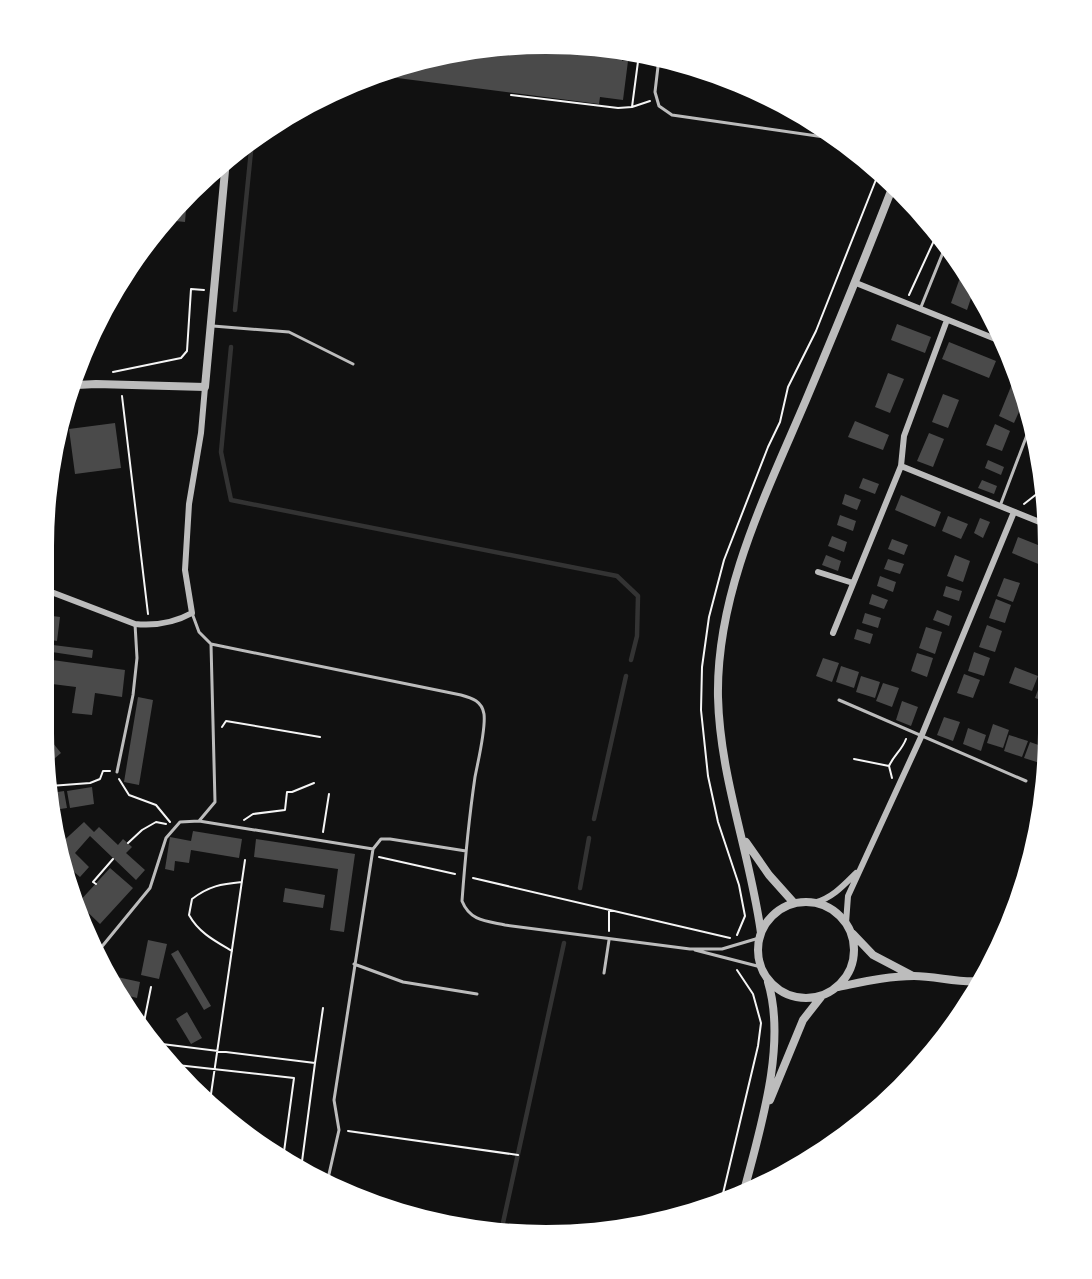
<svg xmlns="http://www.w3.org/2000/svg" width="1092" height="1279" font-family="'Roboto Condensed',sans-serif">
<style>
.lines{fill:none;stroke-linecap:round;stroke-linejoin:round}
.stream{stroke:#333;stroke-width:4.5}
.building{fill:#4a4a4a}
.path{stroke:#f5f5f5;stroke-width:2}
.service{stroke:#bcbcbc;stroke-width:3}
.minor{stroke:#bcbcbc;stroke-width:6}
.tertiary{stroke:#bcbcbc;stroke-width:8}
</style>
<rect width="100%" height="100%" fill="#111"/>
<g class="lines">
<!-- stream -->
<path class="stream" d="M235 310 252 141
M231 347 221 452 231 500 617 576 638 596 637 636 631 660
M594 819 626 676
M580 888 589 838
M501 1232 564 943"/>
</g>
<!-- building -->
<path class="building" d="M579 45 623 52 622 61H628L623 100 600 97 599 104 374 75 384 70 480 48 522 46 550 50V46Z
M187 198 185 222 166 220 179 206Z
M962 272 975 286 967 310 951 303Z
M897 324 931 337 925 353 891 340Z
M949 342 996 361 989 378 942 359Z
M888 373 904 379 890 413 875 407Z
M1012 384 1023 388 1025 398 1014 423 999 416Z
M943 394 959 400 948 428 932 422Z
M855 421 889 435 883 450 848 437Z
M115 423 121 468 75 474 69 429Z
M995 424 1010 431 1002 451 986 445Z
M929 433 944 439 933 467 917 461Z
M988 460 1004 467 1001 475 985 468Z
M863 478 879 484 875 494 859 488Z
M982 480 997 486 994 494 978 488Z
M845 494 861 500 857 510 842 504Z
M901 495 941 512 935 527 895 510Z
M840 515 856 521 853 531 837 525Z
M948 516 968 524 961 539 942 531Z
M980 518 990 522 983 538 974 533Z
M832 536 847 542 844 552 828 546Z
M1018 537 1048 549V568L1012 553Z
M892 539 908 545 904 555 888 549Z
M826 555 841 561 838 571 822 565Z
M955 555 970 561 963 582 947 576Z
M888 559 904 564 900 574 884 569Z
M880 576 896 582 893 592 877 586Z
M1004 578 1020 583 1013 602 997 596Z
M946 586 962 591 959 601 943 596Z
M872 594 888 600 884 609 869 604Z
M996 599 1011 605 1005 623 989 618Z
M937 610 952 616 949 626 933 620Z
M865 613 881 618 878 628 862 623Z
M45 615 60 617 57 641 45 639Z
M987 625 1002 631 995 652 979 647Z
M926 627 942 632 935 654 919 648Z
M857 629 873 634 870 644 854 639Z
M1048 639V654L1043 652Z
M45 644 93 650 92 658 45 651Z
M974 652 990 658 984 676 968 671Z
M917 653 933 658 927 677 911 671Z
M823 658 839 663 832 682 816 676Z
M45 659 125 670 122 697 95 693 92 715 72 713 76 687 44 683Z
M841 666 859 672 854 688 836 682Z
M1015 667 1038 676 1032 691 1009 683Z
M964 674 980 680 973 698 957 693Z
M861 676 880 682 875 698 856 692Z
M1042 679 1048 681V702L1035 698Z
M883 683 899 688 892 707 876 701Z
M138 697 153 700 139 785 124 782Z
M902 701 918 707 911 726 896 720Z
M944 717 960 722 953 741 937 735Z
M993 724 1009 730 1003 748 987 743Z
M968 728 986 735 981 751 963 744Z
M44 732 61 753 48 764 44 733Z
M1009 735 1028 741 1022 757 1004 751Z
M1030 742 1047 748 1043 764 1024 758Z
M92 787 94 804 70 808 67 791Z
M64 791 67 808 54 810 51 793Z
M84 822 94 832 99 827 118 845 123 839 132 847 126 853 145 870 136 880 90 836 75 853 89 867 80 877 60 860 58 846Z
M193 831 242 839 239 858 191 850 189 863 175 861 174 871 165 869 170 837 191 841Z
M256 839 355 854 344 932 330 930 338 869 254 857Z
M110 868 133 888 100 924 78 903Z
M285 888 325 895 323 908 283 902Z
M148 940 167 944 159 979 141 975Z
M178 950 211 1006 204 1010 171 954Z
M108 975 140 982 137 998 121 994Z
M187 1012 202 1038 191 1044 176 1019Z"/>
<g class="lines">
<!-- path -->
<path class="path" d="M511 95 618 108 632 107 650 101
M632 107 639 54
M238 159V151
M909 295 937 234
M113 372 181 358 187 351 191 289 204 290
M122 396 148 614
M1038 466 1035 482 1046 514
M1024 504 1038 493
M222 727 226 721 320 737
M854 759 889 766C894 755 902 750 906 739
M889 766 892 778
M119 779 129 795 156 805 170 822
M50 786 90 783 100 779 103 771H110
M244 820 253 814 285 810 287 792H292L314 783
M323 832 329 794
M128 843 142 830 156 822 166 824
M379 857 455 874
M473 878 730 938
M96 884 93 882 113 859
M609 931V910
M737 935 745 916 739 885 718 822 708 776 701 710 702 667 709 617 724 560 768 447 780 422 788 387 816 331 879 172
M232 951C215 941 199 933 189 915L192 899C209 886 221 884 242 882
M143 1027 151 987
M154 1043 315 1063 301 1169
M315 1063 323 1008
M168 1064 294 1078 283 1159
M210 1101 245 860
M348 1131 518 1155
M721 1202 758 1046 761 1023 753 994 737 970"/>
<!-- service -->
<path class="service" d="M659 58 655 92 659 106 672 115 838 139
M921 307 946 245
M213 326 289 332 353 364
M1000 506 1030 427
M192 613 199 632 211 644 461 695C472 698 482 701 484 714 486 729 478 761 475 777 469 818 465 860 462 901 470 921 486 921 505 925L690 949H722L759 938
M839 700 1026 781
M117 772 133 695 137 658 135 624
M199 821 215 802 211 644
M695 950 761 967
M95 955 150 888 166 838 180 822 199 821 373 849
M354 964 403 982 477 994
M604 973 609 940
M327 1183 339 1130 334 1100 373 849 381 839H390L466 851"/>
<!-- minor -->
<path class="minor" d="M856 283 1003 342
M947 320 904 436 901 466 1047 525
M818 572 853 583
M46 590 135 624C156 626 174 623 192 613L185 570 189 504 201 433 205 387
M1047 619H1048
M833 633 901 466
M814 903C832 898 843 886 856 873
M846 923 848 896 921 737 1014 512"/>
<!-- tertiary -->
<path class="tertiary" d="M77 385 96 384 205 387 226 160
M746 842 769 875 794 903
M758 950a48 48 0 1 1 96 0a48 48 0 1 1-96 0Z
M761 933C750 853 720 778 718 697 716 593 766 494 806 400 836 329 865 258 893 186
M853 934 873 955 913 976
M838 987C863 982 888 976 914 976 936 976 958 983 980 981
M770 1100 803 1020 821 997
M744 1191C760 1129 787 1045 768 982"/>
</g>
<!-- crop -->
<path d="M0 0H1092V1279H0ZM546 54H546A492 492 0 0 1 1038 546V733A492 492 0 0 1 546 1225H546A492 492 0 0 1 54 733V546A492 492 0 0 1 546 54Z" fill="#fff" fill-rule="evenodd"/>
</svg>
